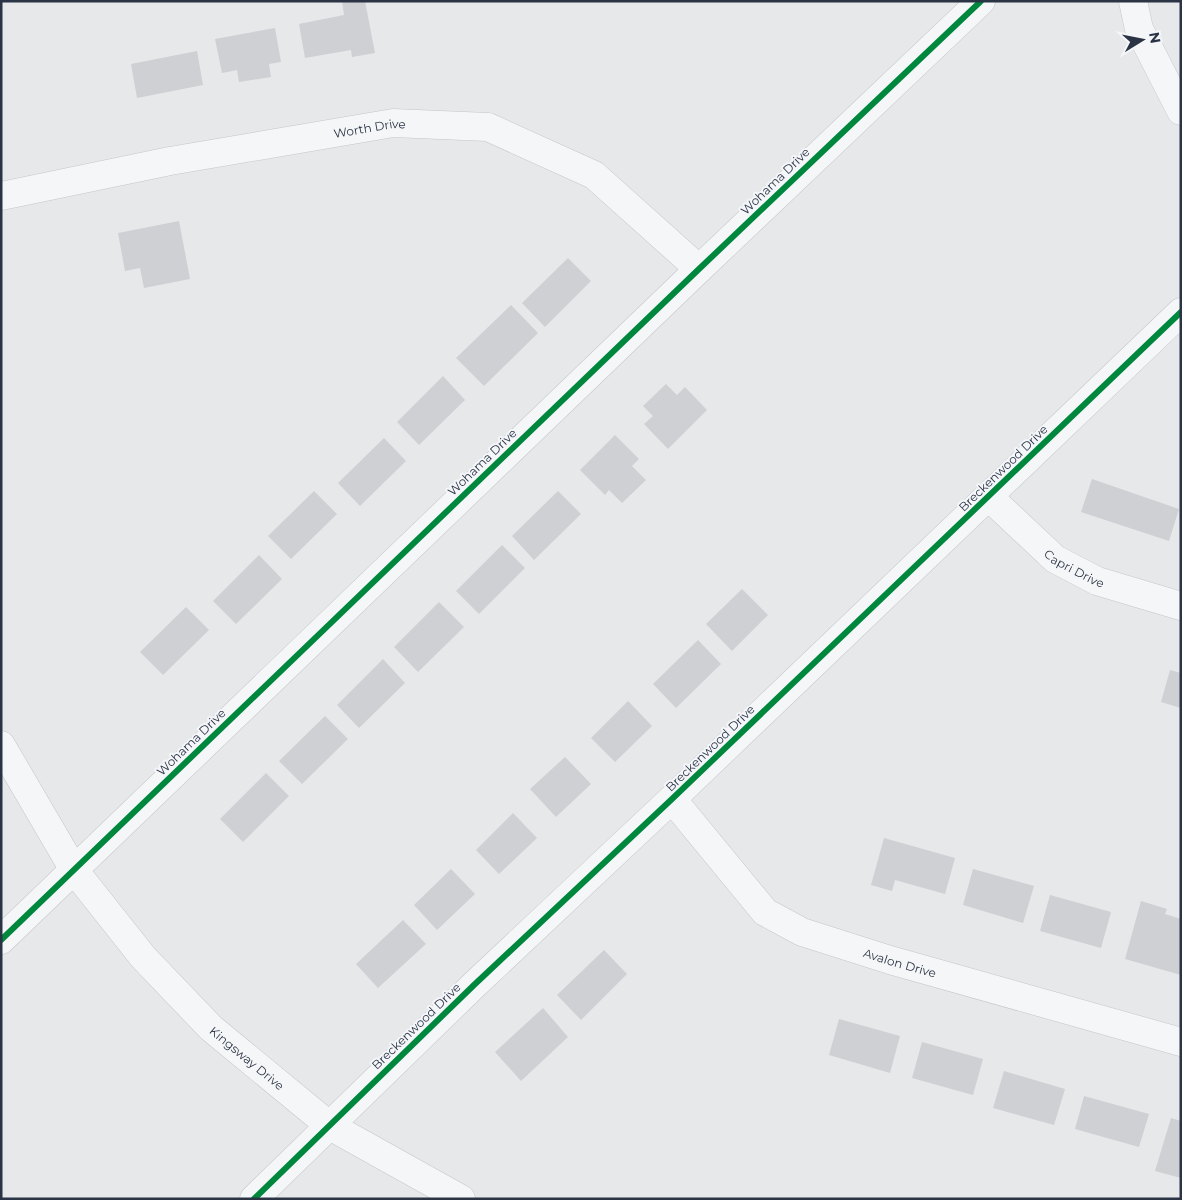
<svg xmlns="http://www.w3.org/2000/svg" width="1182" height="1200" font-family="Montserrat,sans-serif">
<style>
.building{fill:#ced0d3}
.lines{fill:none;stroke-linecap:round;stroke-linejoin:round}
.minor-casing{stroke:#c4c6c8;stroke-width:29}
.minor{stroke:#f5f6f7;stroke-width:28}
.cycleway-casing{stroke:#f4f6f9;stroke-width:9}
.cycleway{stroke:#00873e;stroke-width:6}
.labels{text-anchor:middle;dominant-baseline:central;stroke-width:4;stroke-linejoin:round;paint-order:stroke}
.street-label{font-size:12px;fill:#2b3445;stroke:#f4f6f9}
</style>
<rect width="100%" height="100%" fill="#e6e8ea"/>
<!-- building -->
<path class="building" d="M342 1H365L375 53 352 57 351 50 305 58 299 24 344 15Z
M275 28 281 62 269 64 271 77 239 82 237 70 222 73 215 39Z
M197 51 203 85 137 98 131 64Z
M179 221 190 279 144 288 140 268 125 271 118 233Z
M568 258 591 281 545 327 522 303Z
M511 305 538 333 484 386 456 358Z
M443 376 465 400 419 445 397 422Z
M666 384 677 395 685 387 707 410 668 449 644 424 653 416 643 406Z
M615 435 639 459 632 466 646 480 622 503 609 490 605 495 580 470Z
M384 438 406 461 360 506 338 483Z
M1092 479 1179 509 1169 541 1081 512Z
M314 491 337 514 291 559 268 536Z
M558 491 581 514 534 560 512 536Z
M502 545 525 568 479 614 456 591Z
M259 555 282 579 236 624 213 601Z
M742 589 768 615 732 651 706 624Z
M439 602 464 627 418 672 394 647Z
M186 607 209 630 163 675 140 652Z
M698 640 721 664 676 708 653 684Z
M383 659 405 683 359 728 337 705Z
M1170 670 1181 673V708L1161 702Z
M628 701 652 726 615 762 591 738Z
M325 716 348 739 302 784 279 761Z
M565 757 591 784 556 817 530 789Z
M266 773 289 796 243 842 220 819Z
M513 813 537 838 499 874 476 850Z
M884 838 955 858 945 894 895 880 892 891 871 885Z
M451 869 475 894 437 930 414 905Z
M973 869 1034 886 1023 923 963 905Z
M1050 895 1111 912 1101 948 1040 931Z
M1141 901 1167 909 1165 914 1181 919V975L1125 959Z
M403 920 426 944 378 988 356 964Z
M604 950 627 974 581 1020 557 995Z
M543 1008 568 1037 521 1081 495 1052Z
M839 1019 900 1036 890 1073 829 1055Z
M922 1042 983 1059 973 1095 912 1078Z
M1004 1071 1065 1089 1054 1125 993 1108Z
M1084 1096 1149 1114 1139 1147 1075 1129Z
M1171 1118 1181 1121V1178L1155 1171Z"/>
<g class="lines">
<defs>
<g id="minor">
<path d="M1133 1 1139 29 1181 111"/>
<path id="s1" d="M1 196 170 161 393 123 488 127 594 175 699 269"/>
<path id="s2" d="M989 497 1055 559 1097 581 1181 606"/>
<path id="s3" d="M1 745 74 870 143 957 211 1028 330 1126 461 1199"/>
<path id="s4" d="M672 799 765 912 802 932 890 960 1181 1042"/>
<path d="M1 940 699 269 981 1"/>
<path d="M254 1199 474 985 672 799 1181 312"/>
</g>
</defs>
<!-- minor casing -->
<use href="#minor" class="minor-casing"/>
<!-- minor -->
<use href="#minor" class="minor"/>
<defs>
<path id="cycleway" d="M1 940 699 269 981 1
M254 1199 474 985 672 799 1181 312"/>
</defs>
<!-- cycleway casing -->
<use href="#cycleway" class="cycleway-casing"/>
<!-- cycleway -->
<use href="#cycleway" class="cycleway"/>
</g>
<g class="labels">
<!-- street labels -->
<g class="street-label">
<text stroke="none"><textPath href="#s1" startOffset="375">Worth Drive</textPath></text>
<text transform="translate(775 181) rotate(-44)">Wohama Drive</text>
<text transform="translate(482 462) rotate(-44)">Wohama Drive</text>
<text transform="translate(1003 468) rotate(-44)">Breckenwood Drive</text>
<text stroke="none"><textPath href="#s2" startOffset="112">Capri Drive</textPath></text>
<text transform="translate(191 742) rotate(-44)">Wohama Drive</text>
<text transform="translate(710 748) rotate(-44)">Breckenwood Drive</text>
<text stroke="none"><textPath href="#s4" startOffset="291">Avalon Drive</textPath></text>
<text transform="translate(416 1026) rotate(-44)">Breckenwood Drive</text>
<text stroke="none"><textPath href="#s3" startOffset="401">Kingsway Drive</textPath></text>
</g>
</g>
<!-- border -->
<rect width="1182" height="1200" fill="none" stroke="#2b3445" stroke-width="5"/>
<!-- north arrow -->
<g transform="translate(1142 40) rotate(80)" stroke="#f4f6f9" stroke-width="4" paint-order="stroke">
<path d="M0-4L9 19L0 12L-9 19Z" fill="#2b3445"/>
<text y="-8" font-size="14" font-weight="bold" text-anchor="middle" fill="#2b3445">N</text>
</g>
</svg>
